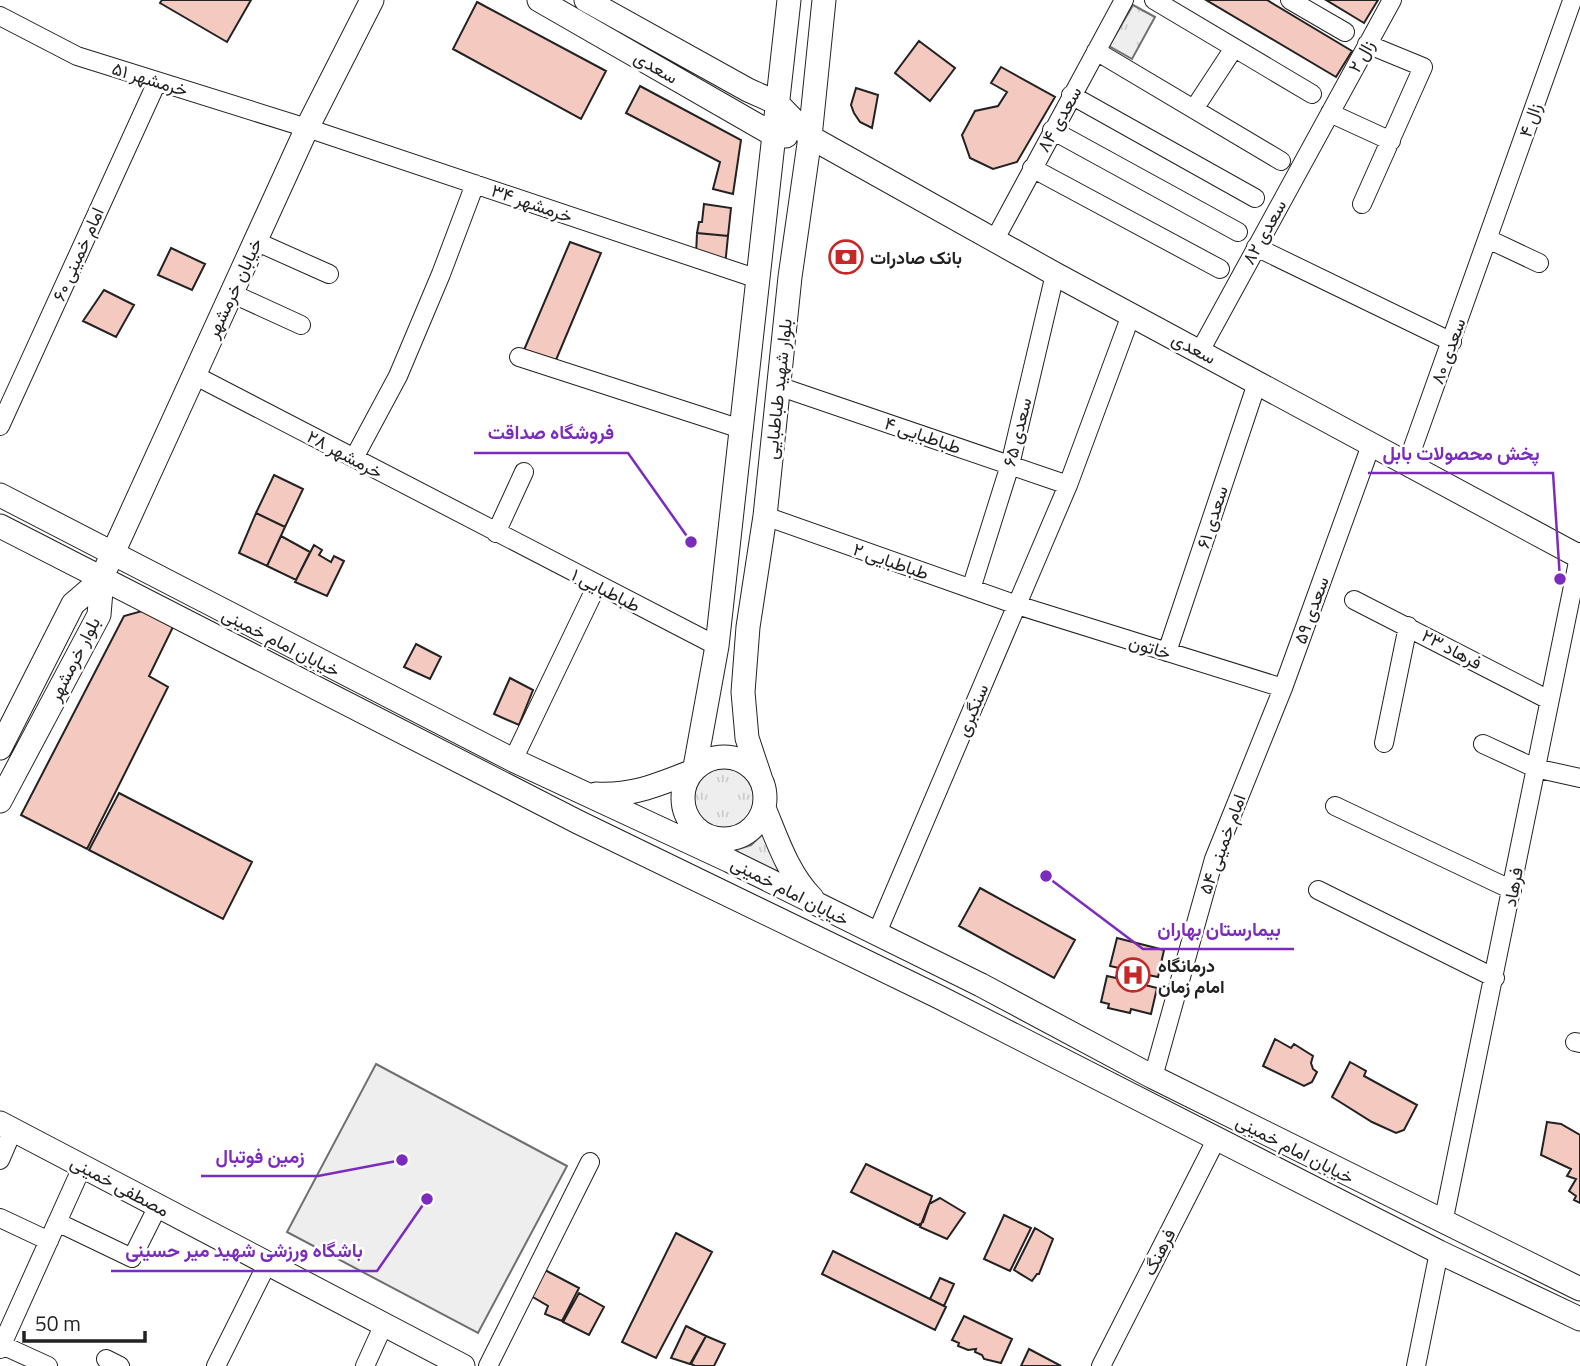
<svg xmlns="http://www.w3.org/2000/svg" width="1580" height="1366" font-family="'Titillium Web',Vazirmatn,sans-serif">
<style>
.grass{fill:url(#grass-tufts);stroke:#6f6f6f;stroke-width:2}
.pitch{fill:#eee;stroke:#6f6f6f;stroke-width:2}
.building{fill:#f3c9c0;stroke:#222;stroke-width:2}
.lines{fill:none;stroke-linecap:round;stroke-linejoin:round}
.minor-casing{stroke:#222;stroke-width:20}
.major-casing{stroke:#222;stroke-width:25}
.minor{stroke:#fff;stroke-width:18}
.major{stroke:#fff;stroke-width:23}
.labels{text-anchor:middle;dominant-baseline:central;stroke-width:5;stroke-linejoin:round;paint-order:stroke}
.street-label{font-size:18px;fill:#222;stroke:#fff}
.poi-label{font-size:18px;font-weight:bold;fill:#222;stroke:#fff;text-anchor:start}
.leader{fill:none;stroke:#7b2cbf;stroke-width:2.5}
.callout-dot{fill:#7b2cbf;stroke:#fff;stroke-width:2.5}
.callout-label{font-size:19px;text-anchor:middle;font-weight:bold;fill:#7b2cbf;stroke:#fff;stroke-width:5;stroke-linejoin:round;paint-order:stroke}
</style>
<defs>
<pattern id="grass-tufts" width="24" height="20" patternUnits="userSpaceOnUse" patternTransform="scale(1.75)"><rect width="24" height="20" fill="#eee"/><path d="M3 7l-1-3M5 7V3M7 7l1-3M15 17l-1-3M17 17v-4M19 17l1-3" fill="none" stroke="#ccc"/></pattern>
</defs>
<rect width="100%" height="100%" fill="#fff"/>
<!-- grass -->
<path class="grass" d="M1133 5 1155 17 1132 59 1109 46Z
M693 799a31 31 0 1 1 62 0a31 31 0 1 1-62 0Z
M767 830 787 882 762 872 735 850 751 845Z"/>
<!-- pitch -->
<path class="pitch" d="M376 1064 567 1166 478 1333 287 1232Z"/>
<!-- building -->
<path class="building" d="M162 0H251L227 42 160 3Z
M1206 0H1267L1352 51 1336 77Z
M1326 0H1378L1364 23Z
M477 2 606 71 581 119 453 49Z
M919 41 955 68 930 101 895 73Z
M1001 67 1055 97 1017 162 993 169 970 158 962 135 975 111 998 106 1007 92 991 83Z
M640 86 741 140 733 194 713 189 720 162 626 113Z
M856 88 878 95 872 128 860 122 854 113 851 105Z
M704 204 731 208 728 236 697 233 699 222H702Z
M697 233 728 236 725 266 696 255Z
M570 242 601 253 556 360 524 350Z
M171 248 205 264 192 290 158 275Z
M104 290 134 305 116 337 83 321Z
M274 475 303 489 285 527 256 513Z
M256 513 285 527 267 566 239 553Z
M281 536 310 552 296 580 267 566Z
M314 545 322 550 319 555 331 562 334 556 344 561 327 596 295 582Z
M142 611 173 627 149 676 168 687 87 849 21 815 124 616Z
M416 644 441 657 430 679 404 667Z
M510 678 533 690 519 725 494 714Z
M119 793 252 862 223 919 89 850Z
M980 888 1075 940 1054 978 959 926Z
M1117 938 1164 950 1158 977 1148 975 1145 985 1157 988 1151 1014 1131 1009 1130 1013 1108 1008 1109 1004 1101 1002 1107 976 1116 978 1119 968 1110 966Z
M1275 1039 1291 1048 1294 1044 1313 1056 1311 1063 1313 1069 1317 1072 1312 1082 1304 1086 1263 1066Z
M1350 1062 1366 1071 1364 1076 1417 1105 1404 1130 1396 1133 1372 1122 1332 1097Z
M1547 1122 1561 1124 1580 1135V1203L1574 1200 1576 1196 1569 1191 1576 1179 1567 1176 1571 1169 1541 1155Z
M866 1164 932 1196 923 1222 918 1225 851 1192Z
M940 1198 965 1213 947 1239 920 1227 929 1204Z
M1004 1215 1031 1228 1010 1271 984 1259Z
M1035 1228 1053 1239 1039 1274H1037L1032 1281 1014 1270Z
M676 1233 712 1252 656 1358 622 1342Z
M833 1251 946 1307 935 1330 822 1274Z
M545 1270 579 1288 562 1321 545 1314 548 1306 531 1296Z
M940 1278 954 1284 944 1306 930 1299Z
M579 1293 604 1307 589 1335 563 1322Z
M964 1316 1012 1339 1001 1363 984 1359 982 1355 975 1352 976 1349 968 1350 958 1346 959 1343 952 1340Z
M686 1326 706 1336 690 1364 671 1358Z
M706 1336 725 1344 714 1366H695L691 1364Z
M1029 1349 1061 1366H1021Z"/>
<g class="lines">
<defs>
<path id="minor" d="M1154 0 1312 94
M1290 0 1345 32
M0 16 77 56 307 128 758 279
M1096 51 1281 161
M1071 95 1255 198
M1194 109 1234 48
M1330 113 1391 141
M1052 130 1238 232
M1032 168 1220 269
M1362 204 1423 67 1367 44
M995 239 1124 0
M1488 239 1539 263
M255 241 329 274
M1256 247 1452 342
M231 293 301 325
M1200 351 1392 0
M519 357 741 429
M194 375 717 646
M778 386 1068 485
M0 426 157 82
M354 458 398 376 441 274 475 184
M1407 464 1572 1
M765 516 1017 605 1283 688
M496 533 524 472
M971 589 1010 465 1055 274
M1354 600 1549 700
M1167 652 1257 383
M1384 743 1408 626
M1483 744 1535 768 1580 778
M513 760 597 585
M1335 806 1512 890
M1318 890 1495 978
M876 935 1068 485 1131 315
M1575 1042 1580 1043
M1153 1077 1214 859 1283 688 1371 445
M0 1160 13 1130
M0 1218 49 1241
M57 1222 132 1258 158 1206
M1443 1223 1580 552
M2 1345 48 1366
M0 1349 82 1167
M106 1359 120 1366
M216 1366 267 1264
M365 1366 384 1324
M488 1366 590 1162
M1101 1366 1217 1138
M1416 1366 1439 1252"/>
<path id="major" d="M539 0 774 135 786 136
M586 0 748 90 777 103 810 137 1055 274 1580 557
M0 495 513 760 730 861 981 985 1153 1077 1580 1289
M0 526 578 822 939 997 1439 1252 1580 1319
M107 566 307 128 372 0
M0 748 73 604 102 579 99 615 0 801
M683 798a41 41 0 1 1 82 0a41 41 0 1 1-82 0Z
M695 767 717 646 789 0
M760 777 747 738 743 692 748 627 765 516 790 277 810 137 824 0
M596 794C634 796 656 785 691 772
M764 808C777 839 788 874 812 898
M0 1123 463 1366"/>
</defs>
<!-- minor casing -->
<use href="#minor" class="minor-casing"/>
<!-- major casing -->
<use href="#major" class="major-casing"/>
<!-- minor -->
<use href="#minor" class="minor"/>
<!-- major -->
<use href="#major" class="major"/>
</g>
<!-- icons -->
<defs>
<symbol id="bank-ring" viewBox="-11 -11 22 22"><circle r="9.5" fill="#fff" stroke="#c62828" stroke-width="1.5"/><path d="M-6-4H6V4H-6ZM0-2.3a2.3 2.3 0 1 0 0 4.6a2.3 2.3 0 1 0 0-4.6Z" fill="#c62828"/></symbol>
<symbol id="hospital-ring" viewBox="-11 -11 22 22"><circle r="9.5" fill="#fff" stroke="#c62828" stroke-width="1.5"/><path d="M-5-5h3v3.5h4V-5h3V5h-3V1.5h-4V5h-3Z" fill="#c62828"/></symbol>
</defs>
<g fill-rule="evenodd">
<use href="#bank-ring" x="827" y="238" width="38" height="38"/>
<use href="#hospital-ring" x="1114" y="956" width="38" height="38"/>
</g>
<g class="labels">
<!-- street labels -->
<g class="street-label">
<text transform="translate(1361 56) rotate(-61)">زال ۲</text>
<text transform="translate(656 67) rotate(30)">سعدی</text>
<text transform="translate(150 79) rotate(17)">خرمشهر ۵۱</text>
<text transform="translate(1059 119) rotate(-61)">سعدی ۸۴</text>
<text transform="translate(1530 120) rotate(-71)">زال ۴</text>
<text transform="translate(532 203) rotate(19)">خرمشهر ۳۴</text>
<text transform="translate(1264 232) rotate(-61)">سعدی ۸۲</text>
<text transform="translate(78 254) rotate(-66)">امام خمینی ۶۰</text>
<text transform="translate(234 288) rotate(-65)">خیابان خرمشهر</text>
<text transform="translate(1194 348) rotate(28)">سعدی</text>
<text transform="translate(1448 351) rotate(-70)">سعدی ۸۰</text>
<text transform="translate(778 389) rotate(-84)">بلوار شهید طباطبایی</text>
<text transform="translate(1017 432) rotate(-76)">سعدی ۶۵</text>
<text transform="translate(923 435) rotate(19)">طباطبایی ۴</text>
<text transform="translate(345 454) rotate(28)">خرمشهر ۲۸</text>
<text transform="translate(1212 517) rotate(-72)">سعدی ۶۱</text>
<text transform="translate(891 561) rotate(19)">طباطبایی ۲</text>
<text transform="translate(606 590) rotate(27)">طباطبایی ۱</text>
<text transform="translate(1311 610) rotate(-70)">سعدی ۵۹</text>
<text transform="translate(281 642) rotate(27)">خیابان امام خمینی</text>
<text transform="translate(1150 647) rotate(17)">خاتون</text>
<text transform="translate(1452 649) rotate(28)">فرهاد ۲۳</text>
<text transform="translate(74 659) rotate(-63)">بلوار خرمشهر</text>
<text transform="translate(972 710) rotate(-67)">سنگبری</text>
<text transform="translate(1222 844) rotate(-70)">امام خمینی ۵۴</text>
<text transform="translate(1513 887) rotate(-79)">فرهاد</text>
<text transform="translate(790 891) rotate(27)">خیابان امام خمینی</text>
<text transform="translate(1295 1149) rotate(27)">خیابان امام خمینی</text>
<text transform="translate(120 1186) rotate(28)">مصطفی خمینی</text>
<text transform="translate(1159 1252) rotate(-63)">فرهنگ</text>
</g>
<!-- poi labels -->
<g class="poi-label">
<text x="870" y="257">بانک صادرات</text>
<text x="1158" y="965">درمانگاه<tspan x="1158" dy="21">امام زمان</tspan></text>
</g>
</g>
<!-- callouts -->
<path class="leader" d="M691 542L628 453H474M1560 579L1553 473H1368M1046 876L1143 949H1294M402 1160L318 1176H201M427 1199L377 1271H111"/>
<g class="callout-dot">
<circle cx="691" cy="542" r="7"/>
<circle cx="1560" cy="579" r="7"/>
<circle cx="1046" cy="876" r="7"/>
<circle cx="402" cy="1160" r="7"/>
<circle cx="427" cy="1199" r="7"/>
</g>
<g class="callout-label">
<text x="551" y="439">فروشگاه صداقت</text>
<text x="1461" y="460">پخش محصولات بابل</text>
<text x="1219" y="936">بیمارستان بهاران</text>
<text x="260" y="1163">زمین فوتبال</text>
<text x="244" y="1257">باشگاه ورزشی شهید میر حسینی</text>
</g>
<!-- scale -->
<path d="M24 1331v10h121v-10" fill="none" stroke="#222222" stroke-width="3.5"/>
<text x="35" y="1331" font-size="21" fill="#222222" stroke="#ffffff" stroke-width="5" paint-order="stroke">50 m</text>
</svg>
